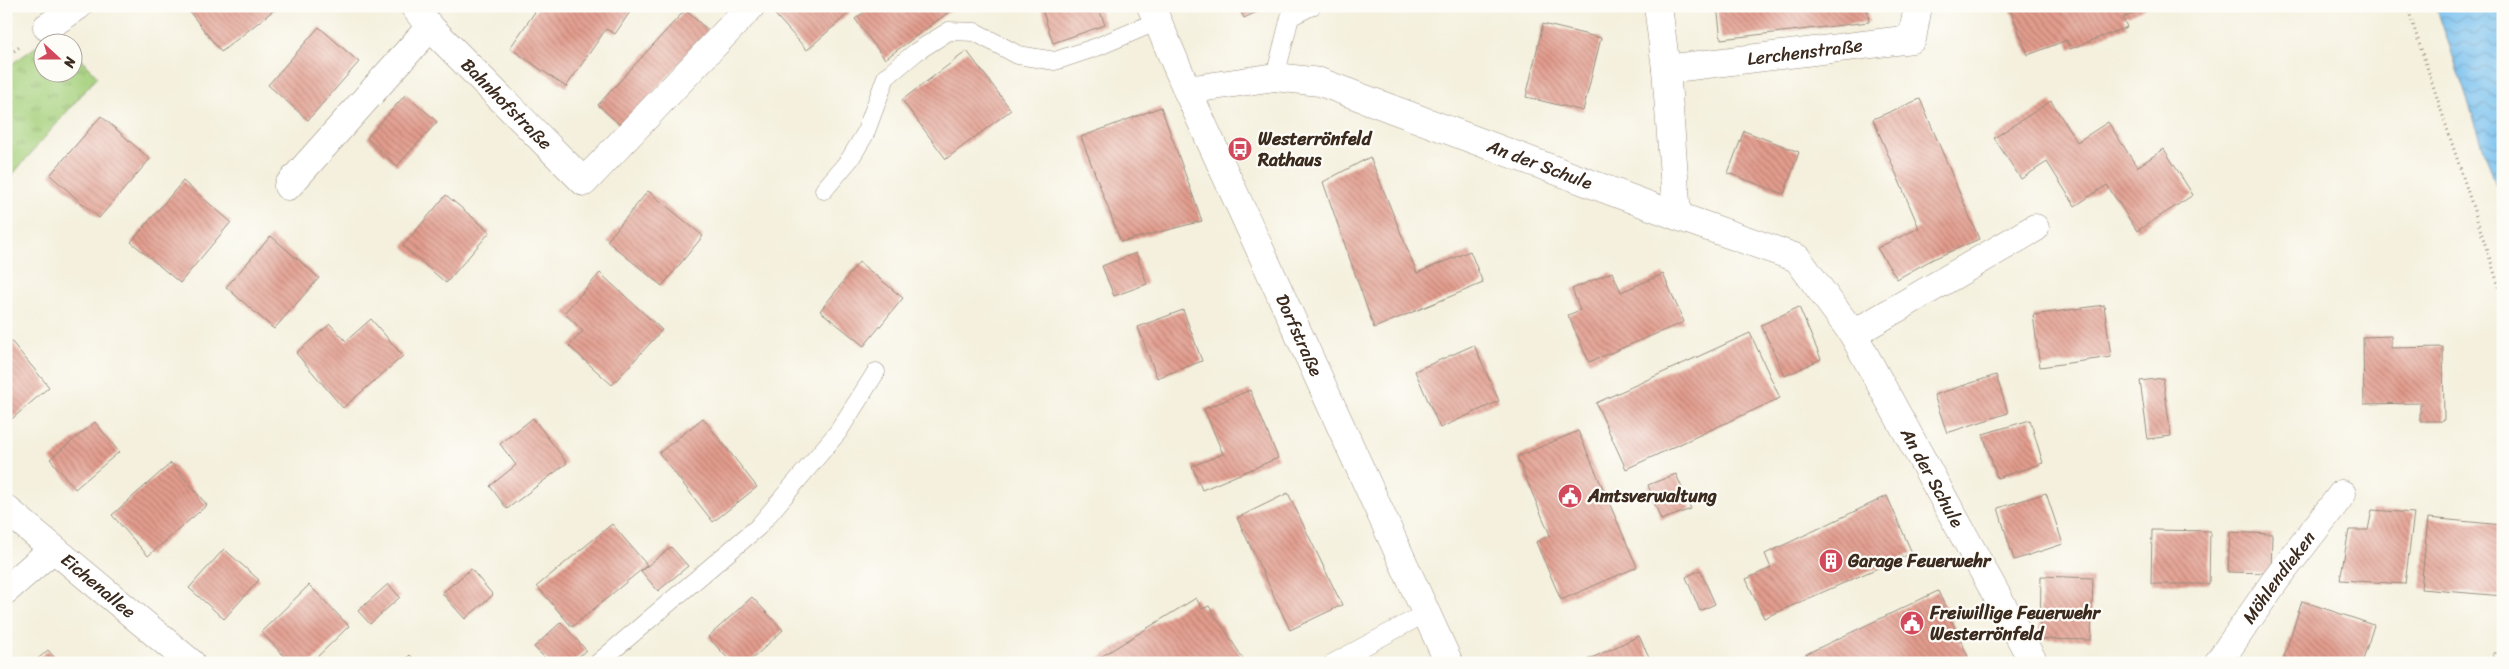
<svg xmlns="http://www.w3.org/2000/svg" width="2509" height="669" font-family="Sriracha,sans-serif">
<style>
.park{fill:url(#park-tufts);stroke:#707d4d}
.water{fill:url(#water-waves);stroke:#587486}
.building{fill:url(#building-back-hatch)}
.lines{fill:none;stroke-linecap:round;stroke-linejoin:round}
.lane-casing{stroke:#988d7e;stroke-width:19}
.street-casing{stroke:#988d7e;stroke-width:29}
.path{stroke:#988d7e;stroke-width:3;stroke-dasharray:1 4;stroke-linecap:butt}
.lane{stroke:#fff;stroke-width:18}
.street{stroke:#fff;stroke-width:28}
.labels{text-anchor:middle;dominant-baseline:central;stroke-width:4.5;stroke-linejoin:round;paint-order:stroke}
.street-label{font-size:18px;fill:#3b2a1e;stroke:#fdfcf7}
.poi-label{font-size:18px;font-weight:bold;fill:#3b2a1e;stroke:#fdfcf7;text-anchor:start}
</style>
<defs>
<pattern id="park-tufts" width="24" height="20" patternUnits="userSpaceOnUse" patternTransform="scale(1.25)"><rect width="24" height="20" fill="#a5d07c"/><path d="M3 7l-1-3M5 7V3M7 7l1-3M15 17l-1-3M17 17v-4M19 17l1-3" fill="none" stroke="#88a965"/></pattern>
<pattern id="water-waves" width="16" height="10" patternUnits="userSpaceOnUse" patternTransform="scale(1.25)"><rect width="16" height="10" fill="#76bfee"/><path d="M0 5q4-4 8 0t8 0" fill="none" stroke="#629bc0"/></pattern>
<pattern id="building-back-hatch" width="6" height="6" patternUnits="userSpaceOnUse" patternTransform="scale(1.25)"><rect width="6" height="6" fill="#e29c8d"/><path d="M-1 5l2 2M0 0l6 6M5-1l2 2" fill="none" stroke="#b87f73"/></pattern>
</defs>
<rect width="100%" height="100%" fill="#fdfcf7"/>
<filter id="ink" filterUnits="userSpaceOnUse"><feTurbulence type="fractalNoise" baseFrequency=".02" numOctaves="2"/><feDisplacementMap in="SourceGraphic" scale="10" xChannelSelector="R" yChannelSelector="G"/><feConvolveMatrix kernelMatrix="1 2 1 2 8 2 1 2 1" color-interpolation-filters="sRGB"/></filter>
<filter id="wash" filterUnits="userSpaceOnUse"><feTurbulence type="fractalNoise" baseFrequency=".0096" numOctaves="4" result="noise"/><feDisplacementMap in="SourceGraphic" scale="20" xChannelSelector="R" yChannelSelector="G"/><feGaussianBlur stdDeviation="1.12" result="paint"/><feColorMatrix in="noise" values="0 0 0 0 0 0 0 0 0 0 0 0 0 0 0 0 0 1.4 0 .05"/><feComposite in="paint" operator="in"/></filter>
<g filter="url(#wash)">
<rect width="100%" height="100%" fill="#f4f0dd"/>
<!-- park -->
<path class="park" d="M57 32 67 42H42V72H72L73 49 97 77 6 182V68Z"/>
<!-- water -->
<path class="water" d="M2436 6H2503V206Z"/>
<g id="blocks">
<!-- building -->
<path class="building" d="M185 6H279L221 52Z
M539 6H634L615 34 606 29 566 87 510 48Z
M770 6H845L850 12 807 50 769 8Z
M872 6H957L885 59 855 19Z
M1041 6H1098L1105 25 1053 43Z
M1238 6H1269L1244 18Z
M1717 6H1867L1869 22 1721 39Z
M2009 6H2146V8L2123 18 2127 27 2070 49 2067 40 2028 55Z
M685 10 709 31 622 127 598 105Z
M1543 24 1601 38 1583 111 1526 97Z
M319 27 359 62 308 120 268 85Z
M6 33 12 43 6 46Z
M967 51 1011 110 946 159 902 100Z
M406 94 437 122 397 166 367 138Z
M1920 99 1979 239 1933 259 1897 279 1877 248 1919 228 1873 119Z
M2051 101 2077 142 2108 122 2137 167 2164 149 2193 195 2137 231 2107 185 2075 206 2047 162 2021 179 1994 138Z
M1161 107 1202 221 1121 242 1081 137Z
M101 116 150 159 99 218 50 175Z
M1744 131 1799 152 1784 194 1728 173Z
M1370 157 1417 273 1470 251 1483 283 1374 328 1323 182Z
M183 181 231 222 180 283 131 242Z
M648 191 703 236 662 286 607 241Z
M446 195 490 232 446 283 403 246Z
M271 236 319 278 274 329 226 287Z
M1136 253 1147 284 1114 296 1102 266Z
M859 262 903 298 864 346 820 311Z
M1612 272 1621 292 1663 274 1684 322 1589 362 1568 315 1580 310 1572 289Z
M600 273 662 330 612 385 569 346 583 331 564 313Z
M2104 305 2111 357 2040 367 2033 315Z
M1799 307 1821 359 1785 376 1761 325Z
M1183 310 1202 361 1157 378 1138 327Z
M371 319 403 356 343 408 296 353 330 324 346 341Z
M1750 333 1780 398 1626 469 1596 403Z
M2391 336V348L2443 347 2444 421H2420V403L2364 404 2363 337Z
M11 341 49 387 6 424V345Z
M1474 345 1499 401 1440 428 1415 371Z
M1996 375 2008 413 1947 433 1934 395Z
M2163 378 2171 436 2148 439 2140 381Z
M1250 390 1278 458 1202 490 1192 466 1223 454 1204 409Z
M533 418 567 463 507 509 490 486 516 465 500 444Z
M703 418 757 487 713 522 659 453Z
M2030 420 2043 463 1997 478 1983 434Z
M95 422 119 452 75 489 50 459Z
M1578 431 1637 567 1561 600 1536 542 1550 535 1517 457Z
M171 463 207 505 148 556 112 515Z
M1676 474 1691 509 1661 520 1648 485Z
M1288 493 1342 605 1290 630 1237 518Z
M2046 493 2063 544 2014 560 1998 508Z
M1887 496 1912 553 1764 618 1746 579 1771 568 1765 554Z
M2372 510 2414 513 2405 584 2340 580 2349 530H2368Z
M2428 518 2503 525V596L2421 589Z
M612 524 647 565 572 627 537 586Z
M2152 530 2210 531 2209 584H2151Z
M2230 532 2272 534 2271 573 2228 572Z
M671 547 688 566 658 591 641 571Z
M224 549 259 580 224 619 189 588Z
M471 569 493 595 465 619 442 593Z
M1700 570 1715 604 1700 611 1686 577Z
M2041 576 2093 578 2091 640 2040 639Z
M388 584 400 597 370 624 358 611Z
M309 585 349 626 311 663H291L261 632Z
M1938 591 1971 663H1810L1806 654Z
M752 597 783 630 748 663H732L708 637Z
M1196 598 1202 609 1209 606 1246 663H1091Z
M2302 601 2374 625 2362 663 2336 661 2335 663H2282Z
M561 622 586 650 572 663H550L534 647Z
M1639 636 1652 663H1581Z
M48 650 59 663H33Z
M2493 653H2503V663H2493Z
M410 655 418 663H401Z"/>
</g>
</g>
<g filter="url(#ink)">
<use href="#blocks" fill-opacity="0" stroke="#988d7e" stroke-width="1"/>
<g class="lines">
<defs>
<path id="lane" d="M1275 77 1290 17 1312 6
M824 190 850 159 865 134 886 77 916 52 949 31 975 32 1018 55 1055 61 1097 47 1158 21
M598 663 758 527 838 432 876 372
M1333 663 1426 613"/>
<g id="street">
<path id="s1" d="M414 6 430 27 584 182 751 6"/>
<path id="s2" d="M1151 6 1187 90 1449 663"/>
<path d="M1658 6 1666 69 1677 216"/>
<path d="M47 27 78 6"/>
<path id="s3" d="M1666 69 1912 39 1918 6"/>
<path id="s4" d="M1187 90 1275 77 1320 82 1677 216 1797 258 1853 334 2034 663"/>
<path d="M288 186 430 27"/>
<path d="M1853 334 2035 228"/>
<path id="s5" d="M6 509 191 663"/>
<path d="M6 590 53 549"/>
<path id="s6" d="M2218 663 2275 581 2342 494"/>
</g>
</defs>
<!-- lane casing -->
<use href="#lane" class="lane-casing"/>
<!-- street casing -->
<use href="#street" class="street-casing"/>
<!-- path -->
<path class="path" d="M2407 6 2503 299
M6 57 22 45"/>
<!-- lane -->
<use href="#lane" class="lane"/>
<!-- street -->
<use href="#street" class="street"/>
</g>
</g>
<!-- icons -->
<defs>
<symbol id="bus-disc" viewBox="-11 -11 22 22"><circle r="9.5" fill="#d1495b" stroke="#fdfcf7"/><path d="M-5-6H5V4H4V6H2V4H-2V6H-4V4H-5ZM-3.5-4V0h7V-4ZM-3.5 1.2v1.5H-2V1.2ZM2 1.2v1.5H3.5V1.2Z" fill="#fff"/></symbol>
<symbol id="civic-disc" viewBox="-11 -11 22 22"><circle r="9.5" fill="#d1495b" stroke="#fdfcf7"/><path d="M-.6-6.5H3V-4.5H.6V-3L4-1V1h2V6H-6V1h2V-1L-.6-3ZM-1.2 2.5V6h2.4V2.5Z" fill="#fff"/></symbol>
<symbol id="building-disc" viewBox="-11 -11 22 22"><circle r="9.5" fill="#d1495b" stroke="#fdfcf7"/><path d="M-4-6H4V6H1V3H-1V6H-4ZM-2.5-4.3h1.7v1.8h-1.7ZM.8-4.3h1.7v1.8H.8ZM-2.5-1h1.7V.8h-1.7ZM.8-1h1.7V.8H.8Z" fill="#fff"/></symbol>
</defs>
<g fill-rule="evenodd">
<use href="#bus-disc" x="1226" y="135" width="28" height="28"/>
<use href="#civic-disc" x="1556" y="482" width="28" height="28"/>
<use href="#building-disc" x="1817" y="547" width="28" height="28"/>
<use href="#civic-disc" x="1898" y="609" width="28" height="28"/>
</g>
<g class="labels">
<!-- street labels -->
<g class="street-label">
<text stroke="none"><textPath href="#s3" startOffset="140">Lerchenstraße</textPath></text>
<text stroke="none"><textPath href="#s1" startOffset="135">Bahnhofstraße</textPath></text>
<text stroke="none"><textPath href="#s4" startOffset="369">An der Schule</textPath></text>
<text stroke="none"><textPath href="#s2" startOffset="361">Dorfstraße</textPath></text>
<text stroke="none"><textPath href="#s4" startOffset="901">An der Schule</textPath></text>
<text stroke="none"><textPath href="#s6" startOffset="105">Möhlendieken</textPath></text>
<text stroke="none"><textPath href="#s5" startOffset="120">Eichenallee</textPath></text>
</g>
<!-- poi labels -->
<g class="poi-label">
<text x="1258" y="139">Westerrönfeld<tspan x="1258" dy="21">Rathaus</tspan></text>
<text x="1588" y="496">Amtsverwaltung</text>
<text x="1848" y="561">Garage Feuerwehr</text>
<text x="1930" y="613">Freiwillige Feuerwehr<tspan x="1930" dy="21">Westerrönfeld</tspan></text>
</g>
</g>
<!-- margin -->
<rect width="2509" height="669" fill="none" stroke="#fdfcf7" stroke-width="25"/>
<!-- north arrow -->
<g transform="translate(58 58) rotate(111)"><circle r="24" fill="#fdfcf7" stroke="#afa8a0"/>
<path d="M0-4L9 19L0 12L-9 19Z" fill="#d1495b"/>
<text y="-8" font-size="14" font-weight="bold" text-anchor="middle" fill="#3b2a1e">N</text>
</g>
</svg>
